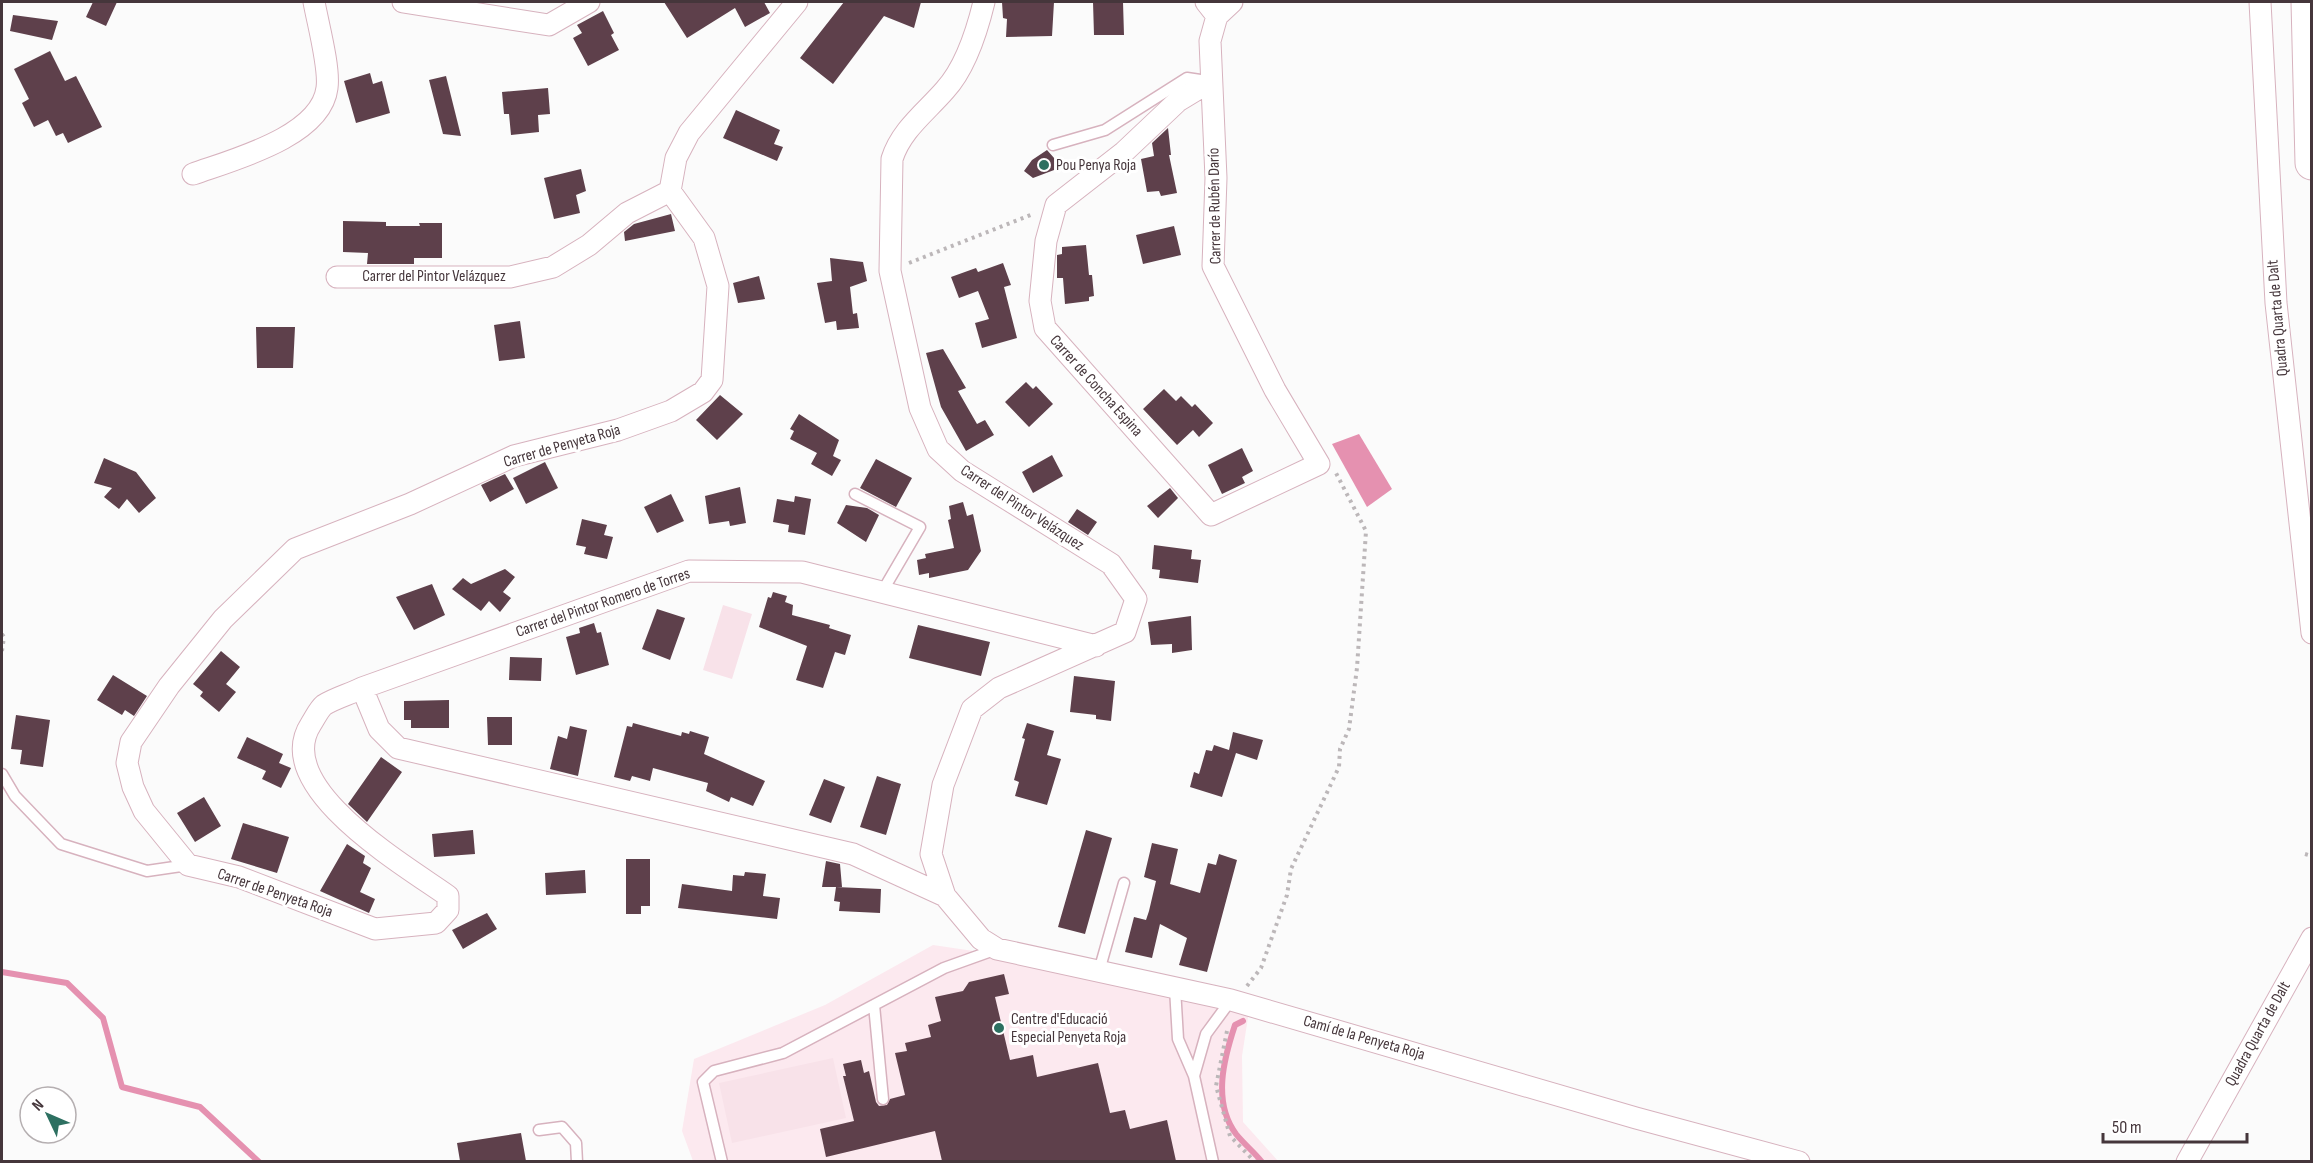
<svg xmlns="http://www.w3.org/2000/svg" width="2313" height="1163" font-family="'Sofia Sans Condensed',sans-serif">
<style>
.built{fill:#fce9ef}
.green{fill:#f8e2e9}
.water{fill:#e591b0}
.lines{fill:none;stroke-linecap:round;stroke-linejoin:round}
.stream{stroke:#e591b0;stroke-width:6}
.building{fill:#5e404b}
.lane-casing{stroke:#d7b2be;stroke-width:13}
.street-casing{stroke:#d7b2be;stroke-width:23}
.highway-casing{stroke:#d7b2be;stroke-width:35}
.path{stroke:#bcb7b9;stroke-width:4;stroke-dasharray:3 4.5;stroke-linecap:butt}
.lane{stroke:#fff;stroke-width:10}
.street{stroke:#fff;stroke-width:21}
.highway{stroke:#fff;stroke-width:33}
.poi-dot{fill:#2d7061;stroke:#fff;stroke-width:2}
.labels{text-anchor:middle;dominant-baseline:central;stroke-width:6;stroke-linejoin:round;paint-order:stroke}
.poi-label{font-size:16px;fill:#45363b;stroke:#fff;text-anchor:start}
.street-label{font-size:16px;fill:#45363b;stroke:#fff}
</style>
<rect width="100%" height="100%" fill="#fbfbfb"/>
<!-- built -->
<path class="built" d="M933 945 1014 957 1249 1011 1242 1056 1243 1122 1278 1161H693L682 1131 694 1059 825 1005Z"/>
<!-- green -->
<path class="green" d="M723 605 752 614 732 679 703 670Z
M833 1058 846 1118 732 1143 719 1083Z"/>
<!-- water -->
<path class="water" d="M1359 434 1392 489 1367 507 1332 444Z"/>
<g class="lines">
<!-- stream -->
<path class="stream" d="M2 972 67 983 103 1018 122 1087 200 1107 259 1162
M1243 1021 1235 1025C1224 1058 1212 1102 1236 1134 1244 1144 1254 1152 1262 1162"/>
</g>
<!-- building -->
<path class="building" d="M93 2H117L106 26 86 17Z
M664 2H764L770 13 745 27 735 8 687 38Z
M844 2H921L914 28 884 16 833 84 800 58Z
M1002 2H1054L1052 36 1006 37 1007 19 1003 18Z
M1093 2H1123L1124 35H1094Z
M603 11 614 33 611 35 619 50 588 66 573 38 582 33 577 25Z
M13 15 58 21 52 40 10 31Z
M50 51 65 81 76 76 102 127 68 143 63 133 56 136 48 120 34 127 22 103 29 99 14 69Z
M370 73 373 84 382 81 390 113 356 123 344 81Z
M446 76 461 136 443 134 429 80Z
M548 88 550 114 538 115 539 132 511 135 509 114H504L502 92Z
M736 110 780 130 774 144 783 147 777 161 723 138Z
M1168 128 1171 155H1169L1177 193 1161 196 1159 191 1147 192 1141 159 1154 156 1152 143Z
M1047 150 1062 167 1033 178 1024 171 1032 160Z
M581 169 586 191 576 195 580 213 554 219 544 178Z
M671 214 675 231 625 241 624 232 634 224Z
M343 221 386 222V226H420L419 223H442V258H414V264H367L368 253 343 252Z
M1174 226 1181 255 1143 264 1136 235Z
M1086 245 1089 275H1092L1094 296 1089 297V301L1065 304 1063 278H1057V255L1062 254V247Z
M830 258 863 262 867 281 850 287 853 314 857 313 859 328 837 330 836 321 825 323 817 283 832 281Z
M1003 263 1011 285 1004 287 1017 338 982 348 975 323 989 319 978 291 959 298 951 277 976 268 978 272Z
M759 276 765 299 738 303 733 283Z
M520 321 525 358 499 361 494 325Z
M256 327H295L293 368H257Z
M943 349 966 388 958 391 977 424 985 420 994 435 966 451 941 407 926 353Z
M1026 382 1033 389 1036 386 1053 404 1029 427 1005 402Z
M1164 389 1176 401 1181 396 1192 407 1195 404 1213 423 1199 437 1193 430 1177 445 1143 409Z
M720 395 743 414 717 440 696 420Z
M799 414 839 440 833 456 841 460 832 476 811 464 817 453 790 439 794 431 790 429Z
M1242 448 1253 471 1242 477 1245 483 1222 494 1208 465Z
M1052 455 1063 476 1033 493 1022 472Z
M104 458 136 472 156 498 139 513 127 499 119 509 104 497 112 488 94 483Z
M876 459 912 478 896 507 860 488Z
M545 462 558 488 526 504 513 478Z
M505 474 514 489 490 502 481 485Z
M740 487 746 523 730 526 729 521 709 524 705 496Z
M1170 488 1178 498 1158 518 1147 506Z
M671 494 684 521 657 533 644 507Z
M795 496 811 499 805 535 788 532 789 525 773 522 777 499 794 502Z
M963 502 967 516 973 514 981 551 968 570 929 578V573L919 575 917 560 926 558 925 554 954 548 948 520 951 519 949 506Z
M846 505 867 508 879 515 866 542 837 523Z
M1077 509 1097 522 1088 535 1068 522Z
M582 519 607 525 604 535 613 537 607 559 584 554 586 547 576 545Z
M1154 545 1192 550 1191 559 1201 560 1198 583 1159 578 1160 570 1152 569Z
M505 569 515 577 503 592 511 598 500 612 489 601 481 611 452 589 463 578 471 584Z
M432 584 445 615 414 630 396 597Z
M773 592 787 596 785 602 793 605 792 615 830 625 829 628 851 635 845 655 835 652 823 688 796 680 807 646 759 627 768 597 771 598Z
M657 609 685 618 670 660 642 649Z
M1191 616 1192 650 1172 653V644L1151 645 1148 622Z
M594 623 597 633 601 632 609 665 576 675 566 637 580 633 579 628Z
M918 625 990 642 981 676 909 658Z
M221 651 240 667 226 684 236 692 219 712 200 696 203 692 193 684Z
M510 657 542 658 541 681 509 680Z
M113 675 147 696 134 716 125 710 122 715 97 700Z
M1074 676 1115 681 1111 721 1096 719V715L1070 712Z
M449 700V728H411V720H404V701Z
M16 715 50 720 43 767 20 764 22 750 11 749Z
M487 717H512V745H488Z
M633 723 681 736 682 732 689 734 690 731 709 737 704 754 765 781 753 806 731 797 729 802 706 791 708 783 653 768 650 781 632 776 630 781 614 777 627 726 632 727Z
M1027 723 1054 731 1047 755 1061 759 1047 805 1015 796 1019 782 1014 780 1025 739 1022 738Z
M570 726 587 730 578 776 550 769 558 736 567 739Z
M1233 732 1263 740 1257 760 1236 753 1222 797 1190 787 1194 772 1199 774 1206 750 1212 751 1214 745 1229 750Z
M247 737 283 754 279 763 291 768 281 788 262 779 266 771 237 758Z
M381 757 402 772 367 822 348 804Z
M877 776 901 784 886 835 860 827Z
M824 779 845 787 831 823 809 815Z
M204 797 221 826 195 842 177 813Z
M243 823 289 837 277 873 231 859Z
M473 830 475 854 434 857 432 834Z
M1086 830 1112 838 1085 934 1058 927Z
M1152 843 1178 849 1170 884 1200 893 1208 863 1216 865 1219 854 1237 860 1207 972 1179 965 1187 938 1160 924 1152 958 1125 952 1134 917 1146 920 1149 911 1156 881 1144 877Z
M347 844 365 856 363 863 371 868 360 892 375 899 369 913 320 891Z
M626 859H650V906H641V914H626Z
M826 861 840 864 842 887H822Z
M585 870 586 893 546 895 545 873Z
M745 872 766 874 763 896 780 898 777 919 678 908 682 884 732 891 733 875 744 876Z
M836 887 881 889 880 913 839 911 840 902 834 901Z
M487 913 497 929 463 949 452 930Z
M1004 974 1009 994 995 997 1010 1060 1033 1055 1037 1077 1098 1063 1110 1113 1125 1110 1130 1129 1167 1120 1176 1161H942L935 1131 826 1157 820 1129 854 1121 843 1076H846L843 1064 861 1060 864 1073 869 1071 876 1102 879 1106 887 1105 890 1099 905 1095 895 1053 907 1051 905 1043 931 1037 928 1025 941 1021 935 997 963 991 969 982Z
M521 1133 526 1161H460L457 1143Z"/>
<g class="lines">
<defs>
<path id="lane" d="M1053 145 1105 130 1187 78 1207 81
M855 494 920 527 882 592
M2 774 15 796 61 844 147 871 188 865
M1099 971 1124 883
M1175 988 1178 1039 1194 1076 1206 1034 1231 1000
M874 1005 883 1099
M1194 1076 1213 1162
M539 1130 562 1127 576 1143 577 1162
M722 1162 703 1082 714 1071 783 1053 944 968 997 949"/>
<path id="street" d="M403 2 549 25 589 2
M984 2C977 31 966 67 945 90 926 112 901 130 892 159L890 271 920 408 938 449 962 471 1111 564 1136 599 1125 632 999 688 972 709 943 785 931 854 945 896 981 939 997 949 1231 1000 1636 1118 1799 1162
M1206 2 1217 16
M2260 2 2276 303 2312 633
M1211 81 1178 101 1124 152 1056 205 1046 241 1040 301 1045 328 1211 515 1319 464 1275 390 1213 266 1216 178 1210 41 1217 16 1232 2
M193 174C232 160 321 137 327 88 330 68 318 24 314 2
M670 191 704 238 718 286 712 380 703 392 671 411 618 430 514 456 410 504 295 549 223 619 169 686 131 742 127 763 133 787 144 811 188 865 239 877 375 929 436 923 448 910V896C406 866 270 787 311 724 315 718 319 709 324 705 335 698 350 694 362 688L379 729 398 748 853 854 945 896
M337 277H510L553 267 589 245 627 213 670 191 676 158 689 133 797 2
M362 688 689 571 802 572 1096 646
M2187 1162 2312 938"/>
<path id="highway" d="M2308 2 2312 163"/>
</defs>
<!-- lane casing -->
<use href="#lane" class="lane-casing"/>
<!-- street casing -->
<use href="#street" class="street-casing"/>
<!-- highway casing -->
<use href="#highway" class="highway-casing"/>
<!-- path -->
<path class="path" d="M909 263 1033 214
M2 634 4 637 2 651
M2305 854 2312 856
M1247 986 1261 968 1287 895 1291 869 1339 767 1340 749 1349 729 1357 668 1366 531 1336 473
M1227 1031 1216 1086 1230 1136 1255 1162"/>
<!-- lane -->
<use href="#lane" class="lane"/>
<!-- street -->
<use href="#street" class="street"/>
<!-- highway -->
<use href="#highway" class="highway"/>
</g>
<!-- markers -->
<g class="poi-dot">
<circle cx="1044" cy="165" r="6"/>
<circle cx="999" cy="1028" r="6"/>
</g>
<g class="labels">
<!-- poi labels -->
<g class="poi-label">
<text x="1056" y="165">Pou Penya Roja</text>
<text x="1011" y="1019">Centre d'Educació<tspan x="1011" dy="18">Especial Penyeta Roja</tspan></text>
</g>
<!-- street labels -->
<g class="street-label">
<text transform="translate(1215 206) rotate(-91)">Carrer de Rubén Darío</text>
<text x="434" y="276">Carrer del Pintor Velázquez</text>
<text transform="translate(2278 318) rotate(-95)">Quadra Quarta de Dalt</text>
<text transform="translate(1096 386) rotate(48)">Carrer de Concha Espina</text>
<text transform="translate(562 446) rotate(-16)">Carrer de Penyeta Roja</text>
<text transform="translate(1022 508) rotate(33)">Carrer del Pintor Velázquez</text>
<text transform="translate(603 603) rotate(-19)">Carrer del Pintor Romero de Torres</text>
<text transform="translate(275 893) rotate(19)">Carrer de Penyeta Roja</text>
<text transform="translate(2258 1034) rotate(-61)">Quadra Quarta de Dalt</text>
<text transform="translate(1364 1038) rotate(16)">Camí de la Penyeta Roja</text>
</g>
</g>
<!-- border -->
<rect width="2313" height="1163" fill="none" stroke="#45363b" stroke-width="6"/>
<!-- north arrow -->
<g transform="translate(48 1115) rotate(314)"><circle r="28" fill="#ffffff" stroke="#b5afb1" stroke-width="1.5"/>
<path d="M0-4.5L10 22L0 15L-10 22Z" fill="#2d7061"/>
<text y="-9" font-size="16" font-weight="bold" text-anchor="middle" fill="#45363b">N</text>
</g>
<!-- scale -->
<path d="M2103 1133v9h144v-9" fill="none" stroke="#45363b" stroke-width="3"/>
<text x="2112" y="1133" font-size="18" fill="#45363b" stroke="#ffffff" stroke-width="4.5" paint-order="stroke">50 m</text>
</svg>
